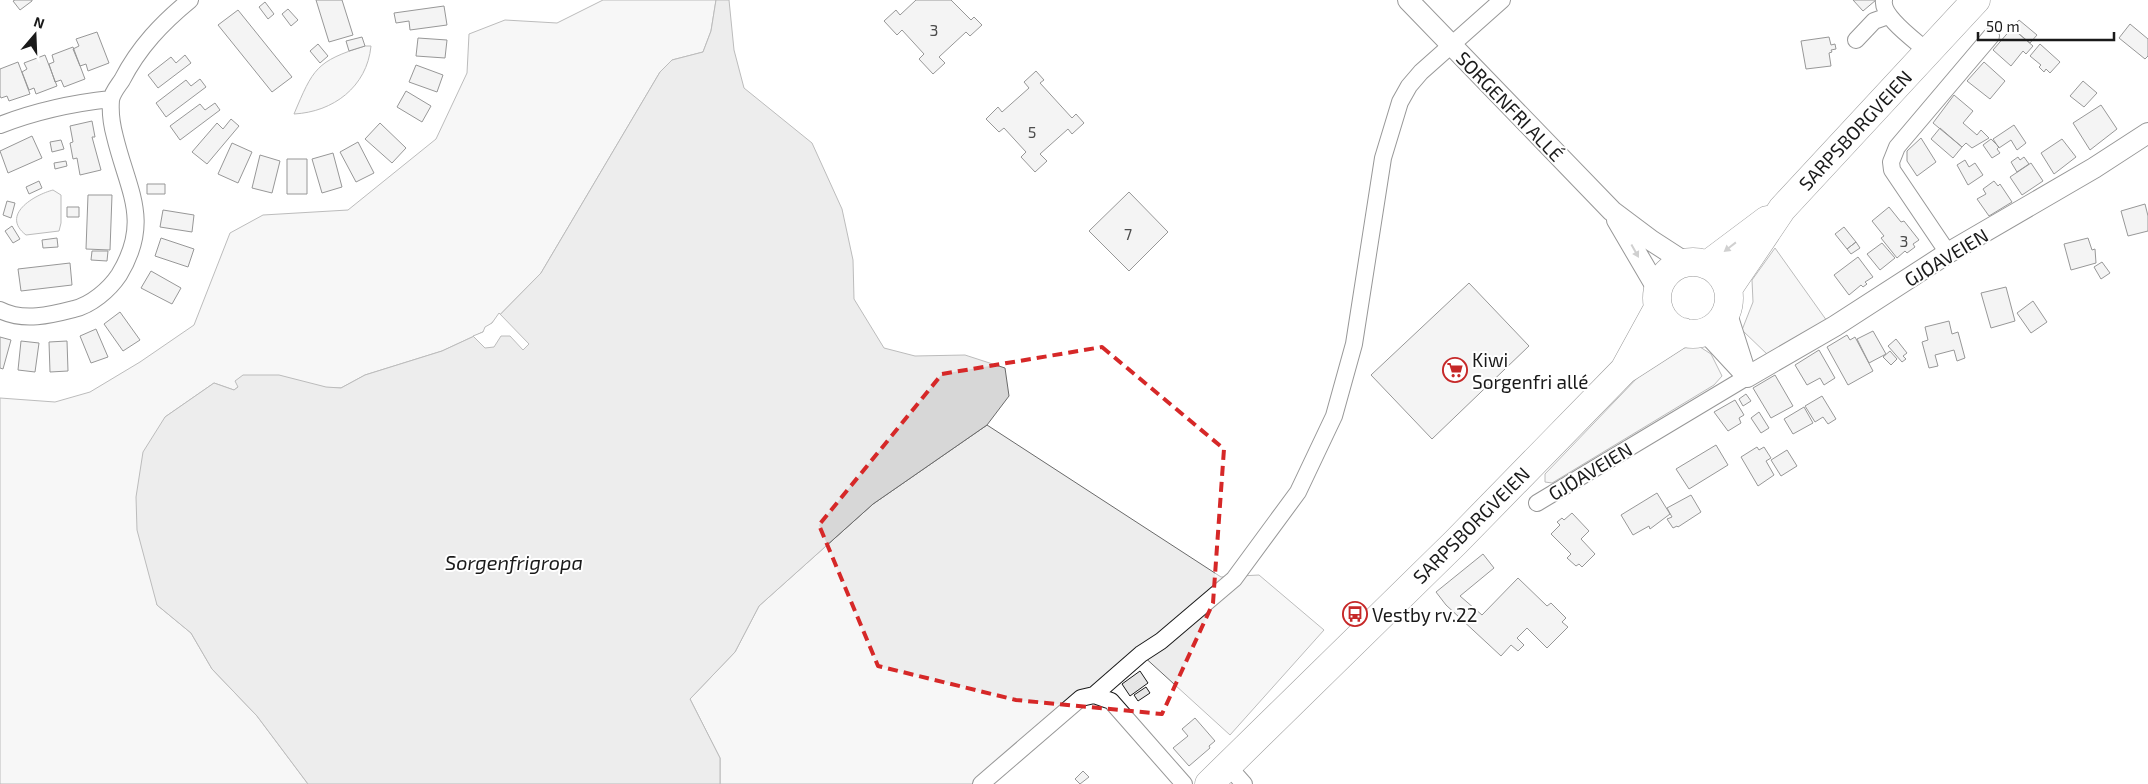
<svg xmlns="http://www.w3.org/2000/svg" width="2148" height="784" font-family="'Exo 2',sans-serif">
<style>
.green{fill:#ededed;stroke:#6a6a6a}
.water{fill:#d7d7d7;stroke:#6a6a6a}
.pier{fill:#fff;stroke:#6a6a6a}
.building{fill:#e6e6e6;stroke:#1a1a1a}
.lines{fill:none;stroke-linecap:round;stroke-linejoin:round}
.minor-casing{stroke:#1a1a1a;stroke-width:18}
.tertiary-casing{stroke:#1a1a1a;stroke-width:22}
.trunk-casing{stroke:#1a1a1a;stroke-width:29}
.minor{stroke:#fff;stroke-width:16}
.tertiary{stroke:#fff;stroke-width:20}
.trunk{stroke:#fff;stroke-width:28}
.oneway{fill:#989898}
.marked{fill:none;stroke:#d62828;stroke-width:4;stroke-dasharray:10 6;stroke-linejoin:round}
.labels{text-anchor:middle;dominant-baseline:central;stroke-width:4;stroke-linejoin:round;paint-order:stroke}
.number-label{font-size:16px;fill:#4d4d4d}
.street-label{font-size:19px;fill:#1a1a1a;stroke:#fff}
.poi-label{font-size:19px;fill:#1a1a1a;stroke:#fff;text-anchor:start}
.water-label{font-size:20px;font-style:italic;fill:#1a1a1a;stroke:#fff}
</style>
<rect width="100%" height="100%" fill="#fff"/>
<!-- green -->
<path class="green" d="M603 0H716L711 31 703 52 672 60 660 72 541 273 483 332 442 351 365 375 341 388 238 387 234 390 214 383 165 417 157 605 191 633 212 669 257 716 308 784H0V398L55 402 90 392 140 362 194 325 230 233 263 215 348 210 436 139 467 73 469 34 505 20 557 23Z
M365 46H371C367 87 333 112 294 114 313 69 316 61 365 46Z
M53 190 61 195V223L59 231 26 235C0 215 34 195 53 190Z
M1775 248 1827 321 1769 356 1742 330 1753 302 1752 280Z
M1700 347 1711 354 1722 376 1714 385 1552 483 1545 482V474L1665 349Z
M987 425 1221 577 1259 575 1324 630 1230 735 1141 654 980 784H720V758L690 699 735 652 759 606 873 504Z"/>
<!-- water -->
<path class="water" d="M716 0H729L734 50 744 88 812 143 842 209 853 260 854 299 884 348 915 356 965 355 1005 368 1009 396 987 425 873 504 759 606 735 652 690 699 720 758V784H308L257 716 212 669 191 633 157 605 137 530 136 497 143 452 165 417 214 383 234 390 238 387 235 381 243 375H279L326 387 341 388 365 375 442 351 483 332 541 273 660 72 672 60 703 52 711 31Z"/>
<!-- pier -->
<path class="pier" d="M499 313 529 344 523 350 510 336H501L494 347 485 348 473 336 483 332 485 327 492 323Z"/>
<!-- building -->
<path class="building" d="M15 0H32V1L20 10 13 1Z
M316 0H342L353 35 329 42Z
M916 0H951L971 20 974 17 982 25 970 36 966 32 939 57 945 63 933 74 919 59 924 54 902 30 897 35 884 21 896 10 900 15Z
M1853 0H1876L1863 11Z
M265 2 274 14 268 19 259 7Z
M444 6 447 25 410 30 409 21 396 23 394 13Z
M288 9 298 20 291 26 282 14Z
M238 10 292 77 272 92 218 25Z
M2019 20 2037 35 2030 43 2012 28Z
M2130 24 2148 39V56L2145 59 2119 38Z
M2012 28 2033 46 2026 54 2023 51 2011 66 1993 50Z
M97 32 109 63 88 71 86 64 80 66 73 49 79 46 76 39Z
M362 37 365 46 349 51 346 41Z
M1829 37 1831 45 1835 44 1836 49 1831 50 1832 52 1829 53 1831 66 1806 69 1801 41Z
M418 38 447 40 445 58 416 56Z
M318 44 328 56 320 63 310 51Z
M2040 44 2060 62 2050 73 2046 69 2044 72 2039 67 2041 65 2030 56Z
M73 47 85 79 64 87 61 80 55 82 49 64 54 62 52 55Z
M45 55 57 86 36 94 34 88 29 90 22 72 27 69 24 63Z
M185 55 191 63 158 88 148 75 171 57 176 63Z
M18 62 30 94 9 101 7 96 1 98 0 96V69Z
M1984 62 2005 81 1990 99 1967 81Z
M416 65 443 75 437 92 409 82Z
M1036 71 1044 80 1040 83 1072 118 1076 114 1084 123 1072 134 1068 129 1040 154 1047 161 1035 172 1021 157 1026 152 1004 128 999 132 986 119 998 107 1002 112 1029 88 1024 82Z
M200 79 206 87 166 117 156 103 186 80 191 86Z
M2083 81 2097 93 2084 107 2070 96Z
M406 91 431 106 422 122 397 107Z
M1954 95 1973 111 1963 123 1977 135 1981 130 1989 138 1972 148 1966 143 1962 147 1933 123Z
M215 103 220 110 180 140 170 126 200 104 205 110Z
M2101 105 2117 129 2090 150 2073 123Z
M231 119 239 126 207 164 192 152 217 123 223 129Z
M92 121 95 137H92L101 170 80 175 77 158 73 159 70 143 73 142 70 126Z
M380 123 406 148 392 163 365 139Z
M2014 125 2026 143 2017 150 2011 140 1999 148 1993 139Z
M1940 128 1962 147 1953 158 1931 139Z
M32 136 42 158 8 173 0 151Z
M1921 138 1936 162 1917 176 1907 161V151Z
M1991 139 1999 147 1997 149 2000 153 1992 158 1983 145Z
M2062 139 2076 157 2054 174 2041 153Z
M61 140 64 149 52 152 50 142Z
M358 142 374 173 356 182 340 152Z
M232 143 252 152 238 183 218 174Z
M333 153 342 187 322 193 312 159Z
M260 155 280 161 272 193 252 188Z
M2018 157 2020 160 2024 157 2029 164 2017 172 2011 162Z
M287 159H307V194H287Z
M1965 160 1969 167 1975 163 1983 175 1968 185 1957 165Z
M66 161 67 166 55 169 54 163Z
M2031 163 2043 181 2022 195 2010 177Z
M39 181 42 188 29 194 26 187Z
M1994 181 1998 186 2000 184 2012 202 1989 216 1977 199 1986 194 1983 189Z
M147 184H165V194H147Z
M1129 192 1168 232 1129 271 1089 231Z
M88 195H112L110 250 86 249Z
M7 201 15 203 11 218 3 215Z
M2145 204 2148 216V231L2128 236 2121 211Z
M67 207H79V217H67Z
M1889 207 1901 222 1904 221 1919 240 1913 244 1915 247 1907 253 1905 251 1897 258 1881 238 1884 236 1872 221Z
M163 210 194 215 192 232 160 227Z
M12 226 20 239 13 243 5 231Z
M1844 227 1856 242 1847 249 1835 234Z
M57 238 58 247 43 248 42 240Z
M161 238 194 249 188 267 155 256Z
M2088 238 2092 250 2095 249 2096 263 2071 270 2064 244Z
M1856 242 1860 248 1851 254 1847 249Z
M1882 243 1895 258 1880 270 1867 254Z
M92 251H108L107 261 91 260Z
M1858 257 1873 277 1865 282 1867 284 1863 287 1861 285 1849 295 1834 275Z
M2102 262 2110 273 2101 279 2094 267Z
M70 263 72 285 21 291 18 269Z
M151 271 181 288 172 304 141 288Z
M1469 283 1529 346 1432 439 1371 375Z
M2006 287 2015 321 1991 328 1981 293Z
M2033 301 2047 322 2031 333 2017 313Z
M120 312 140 340 123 351 104 324Z
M1949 321 1952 334 1958 332 1965 358 1957 361 1954 350 1935 355 1938 366 1929 368 1922 342 1928 340 1925 327Z
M96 329 108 357 91 363 80 336Z
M1873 331 1886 354 1869 363 1857 339Z
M1847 335 1850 340 1855 337 1873 371 1848 385 1827 347Z
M0 337 11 340 3 369 0 368Z
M1896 339 1907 353 1903 356 1906 359 1902 362 1888 346Z
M21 341 39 343 35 372 18 370Z
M67 341 68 371 50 372 49 342Z
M1819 350 1835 378 1824 385 1820 378 1807 385 1795 365Z
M1890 351 1897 359 1891 365 1883 357Z
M1775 375 1793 406 1771 418 1753 388Z
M1746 394 1751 401 1743 406 1739 399Z
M1822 396 1836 419 1828 424 1823 417 1815 422 1805 406Z
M1735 400 1744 415 1739 418 1741 423 1728 431 1714 412Z
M1804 407 1813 423 1793 434 1784 419Z
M1759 412 1769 428 1761 433 1751 418Z
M1716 445 1728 465 1689 489 1676 469Z
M1757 447 1759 450 1764 447 1771 458 1766 461 1774 475 1758 486 1741 457Z
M1787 450 1797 466 1781 476 1771 460Z
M1657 493 1670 514 1650 529 1649 526 1633 535 1621 515Z
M1691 495 1701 512 1678 527 1677 526 1673 528 1667 519 1672 517 1667 508Z
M1572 513 1589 531 1581 539 1595 554 1582 567 1579 564 1576 566 1567 558 1571 554 1551 534 1560 525 1557 522 1562 518 1564 520Z
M1483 554 1494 568 1460 596 1482 615 1518 578 1547 606 1551 603 1566 618 1562 622 1568 627 1547 648 1527 628 1517 638 1524 645 1518 651 1511 645 1501 656 1446 605 1436 592Z
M1140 671 1148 683 1130 696 1122 684Z
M1146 687 1150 693 1138 701 1134 695Z
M1195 718 1215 741 1209 746 1210 748 1189 766 1173 748 1188 736 1182 729Z
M1083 771 1089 777 1080 784 1075 779Z"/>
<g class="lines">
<defs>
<path id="minor" d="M1884 0C1881 17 1915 40 1927 51
M1856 40 1874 21 1888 16
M0 125C36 111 73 103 111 99
M1948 253 1892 170 1891 162 1897 147 1991 36
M0 310C23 322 51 315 74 309 91 305 109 290 119 275 152 221 128 191 115 137 112 126 110 112 111 100 112 93 118 86 122 80 139 47 162 23 190 0
M1537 503 1747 377
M1094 695 1141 654 1161 641 1234 579 1298 492 1334 416 1354 344 1383 158 1400 102 1409 86 1421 72 1502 0
M1228 766 1244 784
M981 784 1081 698 1094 695 1111 701 1184 784"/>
<path id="tertiary" d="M1408 0 1612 211 1652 241 1686 263
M1617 220 1658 290
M1726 311 1747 377
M1705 331 1743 372
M1747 377 1835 326 1948 253 2094 168 2148 133"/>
<path id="trunk" d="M1657 298a36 36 0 1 1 72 0a36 36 0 1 1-72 0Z
M1707 265 1767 220
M1728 289 1782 209 1976 0
M1624 370 1658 308
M1209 784 1456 542 1624 370 1683 332"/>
</defs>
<!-- minor casing -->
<use href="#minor" class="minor-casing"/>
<!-- tertiary casing -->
<use href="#tertiary" class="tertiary-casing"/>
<!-- trunk casing -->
<use href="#trunk" class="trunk-casing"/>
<!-- minor -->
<use href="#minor" class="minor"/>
<!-- tertiary -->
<use href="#tertiary" class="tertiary"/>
<!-- trunk -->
<use href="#trunk" class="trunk"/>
</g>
<!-- one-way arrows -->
<defs><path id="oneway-solid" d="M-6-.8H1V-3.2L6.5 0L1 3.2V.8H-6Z" transform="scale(1.25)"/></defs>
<g class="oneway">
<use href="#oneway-solid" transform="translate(1730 247) rotate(142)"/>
<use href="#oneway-solid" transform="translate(1635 251) rotate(61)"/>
</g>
<!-- marked area -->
<path d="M0 0H2148V784H0ZM1102 347 1224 449 1213 603 1162 714 1016 700 878 666 819 525 942 374Z" fill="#fff" fill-opacity=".55" fill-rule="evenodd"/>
<path class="marked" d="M1102 347 1224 449 1213 603 1162 714 1016 700 878 666 819 525 942 374Z"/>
<!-- icons -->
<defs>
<symbol id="supermarket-ring" viewBox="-11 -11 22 22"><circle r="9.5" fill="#fff" stroke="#c62828" stroke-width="1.5"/><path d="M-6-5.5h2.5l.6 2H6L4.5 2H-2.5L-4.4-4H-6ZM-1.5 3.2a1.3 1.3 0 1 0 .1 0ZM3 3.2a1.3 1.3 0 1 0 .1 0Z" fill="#c62828"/></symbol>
<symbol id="bus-ring" viewBox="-11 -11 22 22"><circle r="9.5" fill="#fff" stroke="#c62828" stroke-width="1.5"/><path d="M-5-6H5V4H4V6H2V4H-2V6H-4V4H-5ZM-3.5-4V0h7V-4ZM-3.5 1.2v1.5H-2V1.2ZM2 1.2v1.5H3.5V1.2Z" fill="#c62828"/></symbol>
</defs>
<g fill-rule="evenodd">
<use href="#supermarket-ring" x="1441" y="356" width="28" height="28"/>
<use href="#bus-ring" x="1341" y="600" width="28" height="28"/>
</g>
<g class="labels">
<!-- number labels -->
<g class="number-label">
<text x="934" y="29">3</text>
<text x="1032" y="131">5</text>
<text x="1128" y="233">7</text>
<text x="1904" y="240">3</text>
</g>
<!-- street labels -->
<g class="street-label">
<text transform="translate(1510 106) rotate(46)">SORGENFRI ALLÉ</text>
<text transform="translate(1855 130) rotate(-47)">SARPSBORGVEIEN</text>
<text transform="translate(1946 257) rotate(-31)">GJØAVEIEN</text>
<text transform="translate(1590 471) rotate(-31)">GJØAVEIEN</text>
<text transform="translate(1471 525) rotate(-45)">SARPSBORGVEIEN</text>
</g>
<!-- poi labels -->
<g class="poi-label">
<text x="1472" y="359">Kiwi<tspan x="1472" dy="22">Sorgenfri allé</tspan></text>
<text x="1372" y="614">Vestby rv.22</text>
</g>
<!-- water labels -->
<g class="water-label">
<text x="514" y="562">Sorgenfrigropa</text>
</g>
</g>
<!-- north arrow -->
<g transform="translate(35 35) rotate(19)" stroke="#ffffff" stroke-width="4" paint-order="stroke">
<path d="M0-4L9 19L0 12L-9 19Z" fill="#1a1a1a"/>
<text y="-8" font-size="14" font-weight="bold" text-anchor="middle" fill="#1a1a1a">N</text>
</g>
<!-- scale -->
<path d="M1978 32v8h136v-8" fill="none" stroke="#1a1a1a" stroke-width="2.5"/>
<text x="1986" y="32" font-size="15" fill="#1a1a1a" stroke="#ffffff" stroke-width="4" paint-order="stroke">50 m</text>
</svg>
